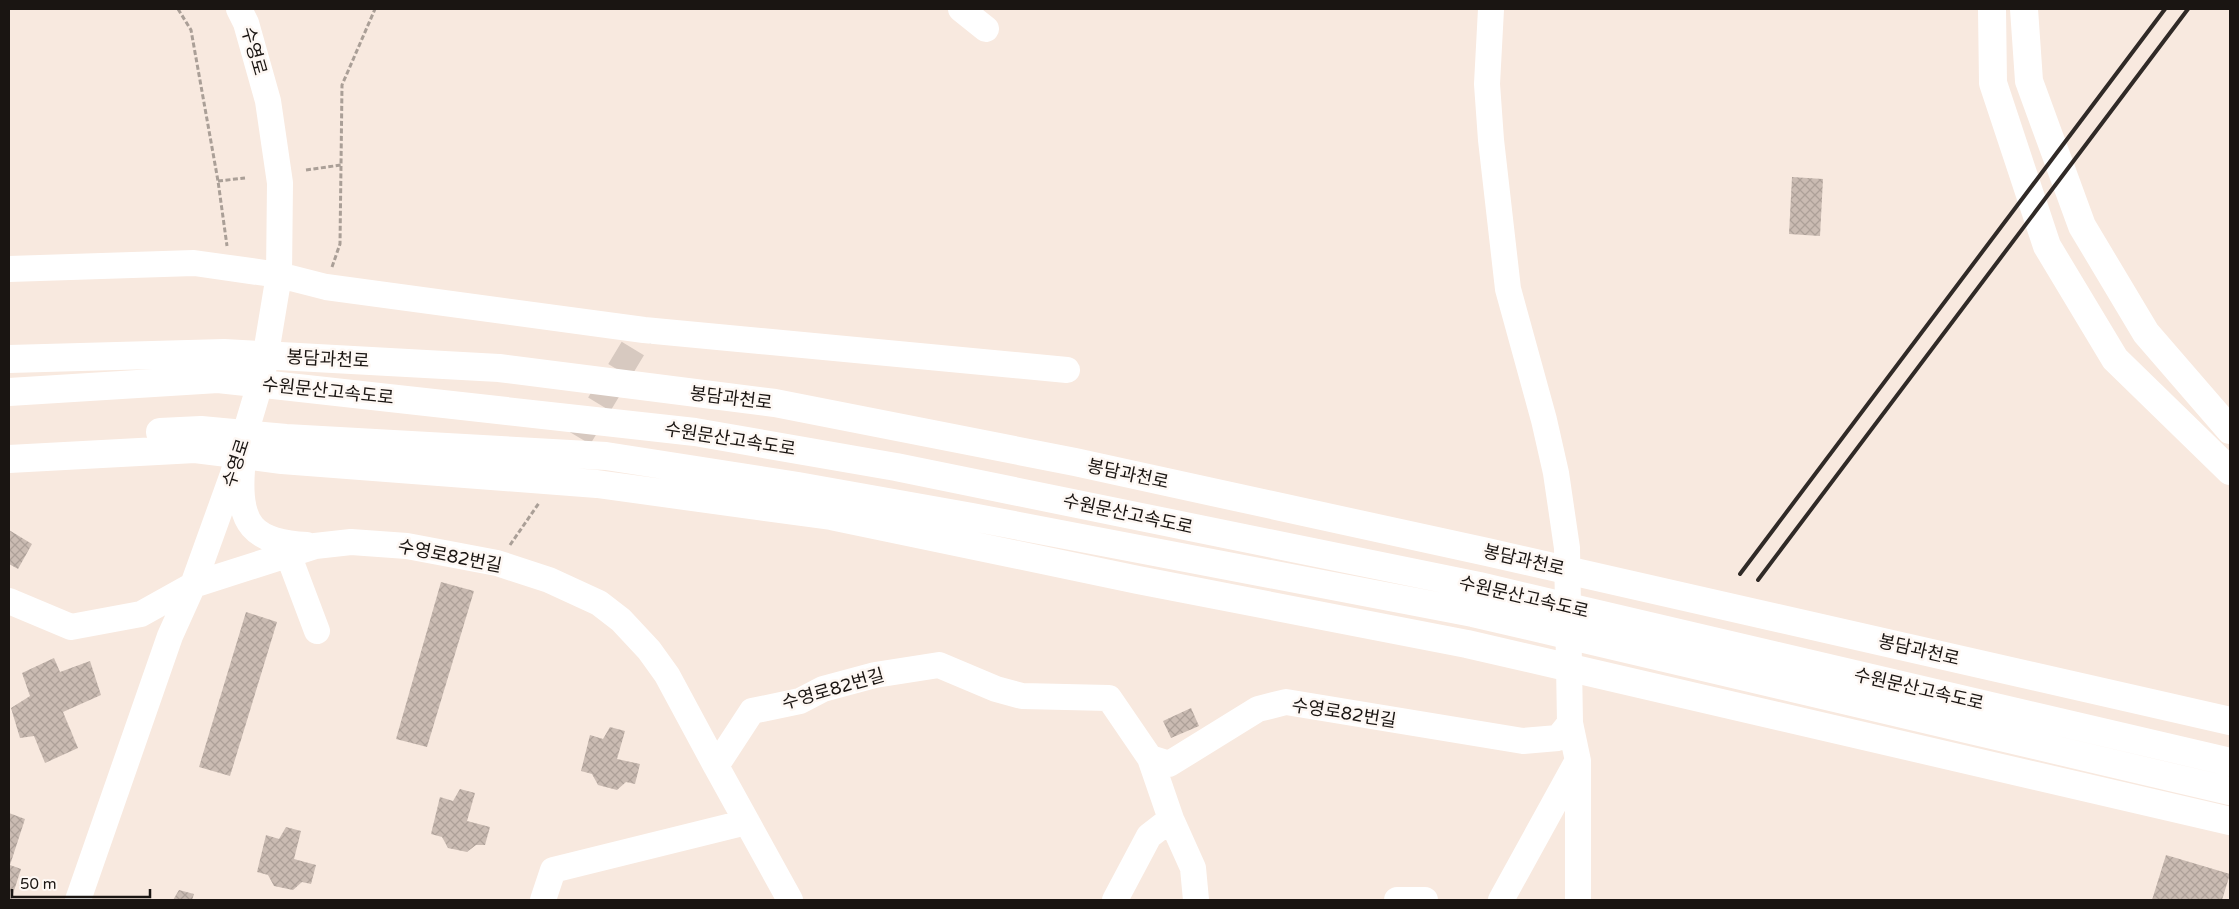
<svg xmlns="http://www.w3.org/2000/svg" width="2239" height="909" font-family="'Varela Round','Noto Sans KR',sans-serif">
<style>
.building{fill:url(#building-cross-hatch)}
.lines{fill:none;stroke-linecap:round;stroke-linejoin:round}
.minor-tunnel{stroke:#d7c9c0;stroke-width:26;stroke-dasharray:26 13;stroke-linecap:butt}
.path{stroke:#aa9f97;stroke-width:3;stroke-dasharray:5 2.5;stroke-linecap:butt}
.minor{stroke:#fff;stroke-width:26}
.major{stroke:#fff;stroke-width:28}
.highway{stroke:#fff;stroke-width:28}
.rail{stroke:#302a27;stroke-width:4}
.labels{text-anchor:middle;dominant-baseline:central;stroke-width:5;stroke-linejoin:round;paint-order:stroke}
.street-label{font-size:18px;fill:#1a1512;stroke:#fef8f4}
</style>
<defs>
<pattern id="building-cross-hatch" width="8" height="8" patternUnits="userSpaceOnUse" patternTransform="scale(1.25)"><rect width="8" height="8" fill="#cabbb2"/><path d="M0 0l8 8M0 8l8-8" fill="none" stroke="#ada098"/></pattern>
</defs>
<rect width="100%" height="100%" fill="#f8e9df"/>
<!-- building -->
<path class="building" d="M1792 177 1823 179 1820 236 1789 234Z
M9 530 32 544 18 569 9 564Z
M441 582 474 591 427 747 396 739Z
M246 612 277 622 230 776 199 767Z
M54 658 60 672 90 661 101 695 63 712 78 748 45 763 34 736 20 738 11 708 30 696 22 673Z
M1191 708 1199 726 1171 738 1163 721Z
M610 727 625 731 617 759 640 764 635 784 626 782 617 790 598 785 592 774 581 771 590 735 603 739Z
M460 789 475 793 467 821 490 827 485 845H476L467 852 448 848 442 837 431 834 440 797 453 801Z
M9 813 25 819 10 865 21 869 11 900H9Z
M286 827 301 831 294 859 316 865 311 884 302 882 293 890 274 886 268 875 257 872 266 835 279 839Z
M2166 855 2230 874 2222 900H2152Z
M179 890 194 894 192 900H173Z"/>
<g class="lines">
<!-- minor-tunnel -->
<path class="minor-tunnel" d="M559 471 644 330"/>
<!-- path -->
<path class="path" d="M178 9 191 30 218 181 227 246
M306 170 341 165
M218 181 245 178
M332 267 340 244 342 85 375 9
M510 545 539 503"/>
<!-- minor -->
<path class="minor" d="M961 9 986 29
M1491 9 1487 84 1491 140 1508 289 1544 420 1556 473 1567 548 1570 723
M9 269 194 263 279 275 326 287 644 330 1067 370
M242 470C238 524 252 542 307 545
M288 554 317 631
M9 601 71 627 141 614 193 585 315 546 351 542 407 546 497 563 549 580 599 603 621 620 649 650 667 675 716 766 752 711 800 701 823 689 875 675 939 665 996 689 1022 696 1109 698 1150 758 1169 764 1258 709 1286 702 1523 741 1558 738 1570 723 1578 761V900
M1150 758 1171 819 1193 868 1196 900
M716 766 790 900
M78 900 170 636 193 585 233 474 262 377 279 275 280 183 268 101 246 23 239 9
M543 900 553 870 747 822
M1115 900 1149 836 1171 819
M1397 900H1425
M1501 900 1577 762"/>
<!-- major -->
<path class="major" d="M1992 9 1993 83 2047 246 2115 359 2230 471
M2024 9 2029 81 2082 226 2146 333 2230 430"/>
<!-- highway -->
<path class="highway" d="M9 359 224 353 499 368 775 403 1075 462 1487 552 2230 721
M9 392 218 379 695 432 896 467 1479 586 2230 762
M160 432 201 430 286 438 606 456 798 486 972 517 1473 613 2230 791
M9 459 195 449 282 460 597 484 831 516 1138 580 1467 644 2230 821"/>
<!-- rail -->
<path class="rail" d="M1740 574 2165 9
M1758 580 2188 9"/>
</g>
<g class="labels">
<!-- street labels -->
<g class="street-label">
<text transform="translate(254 51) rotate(74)">수영로</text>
<text transform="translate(328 359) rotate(3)">봉담과천로</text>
<text transform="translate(328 391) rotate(6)">수원문산고속도로</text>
<text transform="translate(731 398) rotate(7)">봉담과천로</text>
<text transform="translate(730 439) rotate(9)">수원문산고속도로</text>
<text transform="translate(236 463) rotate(-72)">수영로</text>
<text transform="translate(1128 474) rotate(12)">봉담과천로</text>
<text transform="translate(1128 514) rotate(12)">수원문산고속도로</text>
<text transform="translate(450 556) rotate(11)">수영로82번길</text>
<text transform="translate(1524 560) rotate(13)">봉담과천로</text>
<text transform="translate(1524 597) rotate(13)">수원문산고속도로</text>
<text transform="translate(1919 650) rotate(13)">봉담과천로</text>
<text transform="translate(833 689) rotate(-16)">수영로82번길</text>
<text transform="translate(1919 689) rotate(13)">수원문산고속도로</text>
<text transform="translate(1344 713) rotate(9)">수영로82번길</text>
</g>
</g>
<!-- border -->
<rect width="2239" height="909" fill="none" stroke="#1a1512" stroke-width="20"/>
<!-- scale -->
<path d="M12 889v8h138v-8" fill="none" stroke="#1a1512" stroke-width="2.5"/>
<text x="20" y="889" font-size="15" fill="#1a1512" stroke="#fef8f4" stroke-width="4" paint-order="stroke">50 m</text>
</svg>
